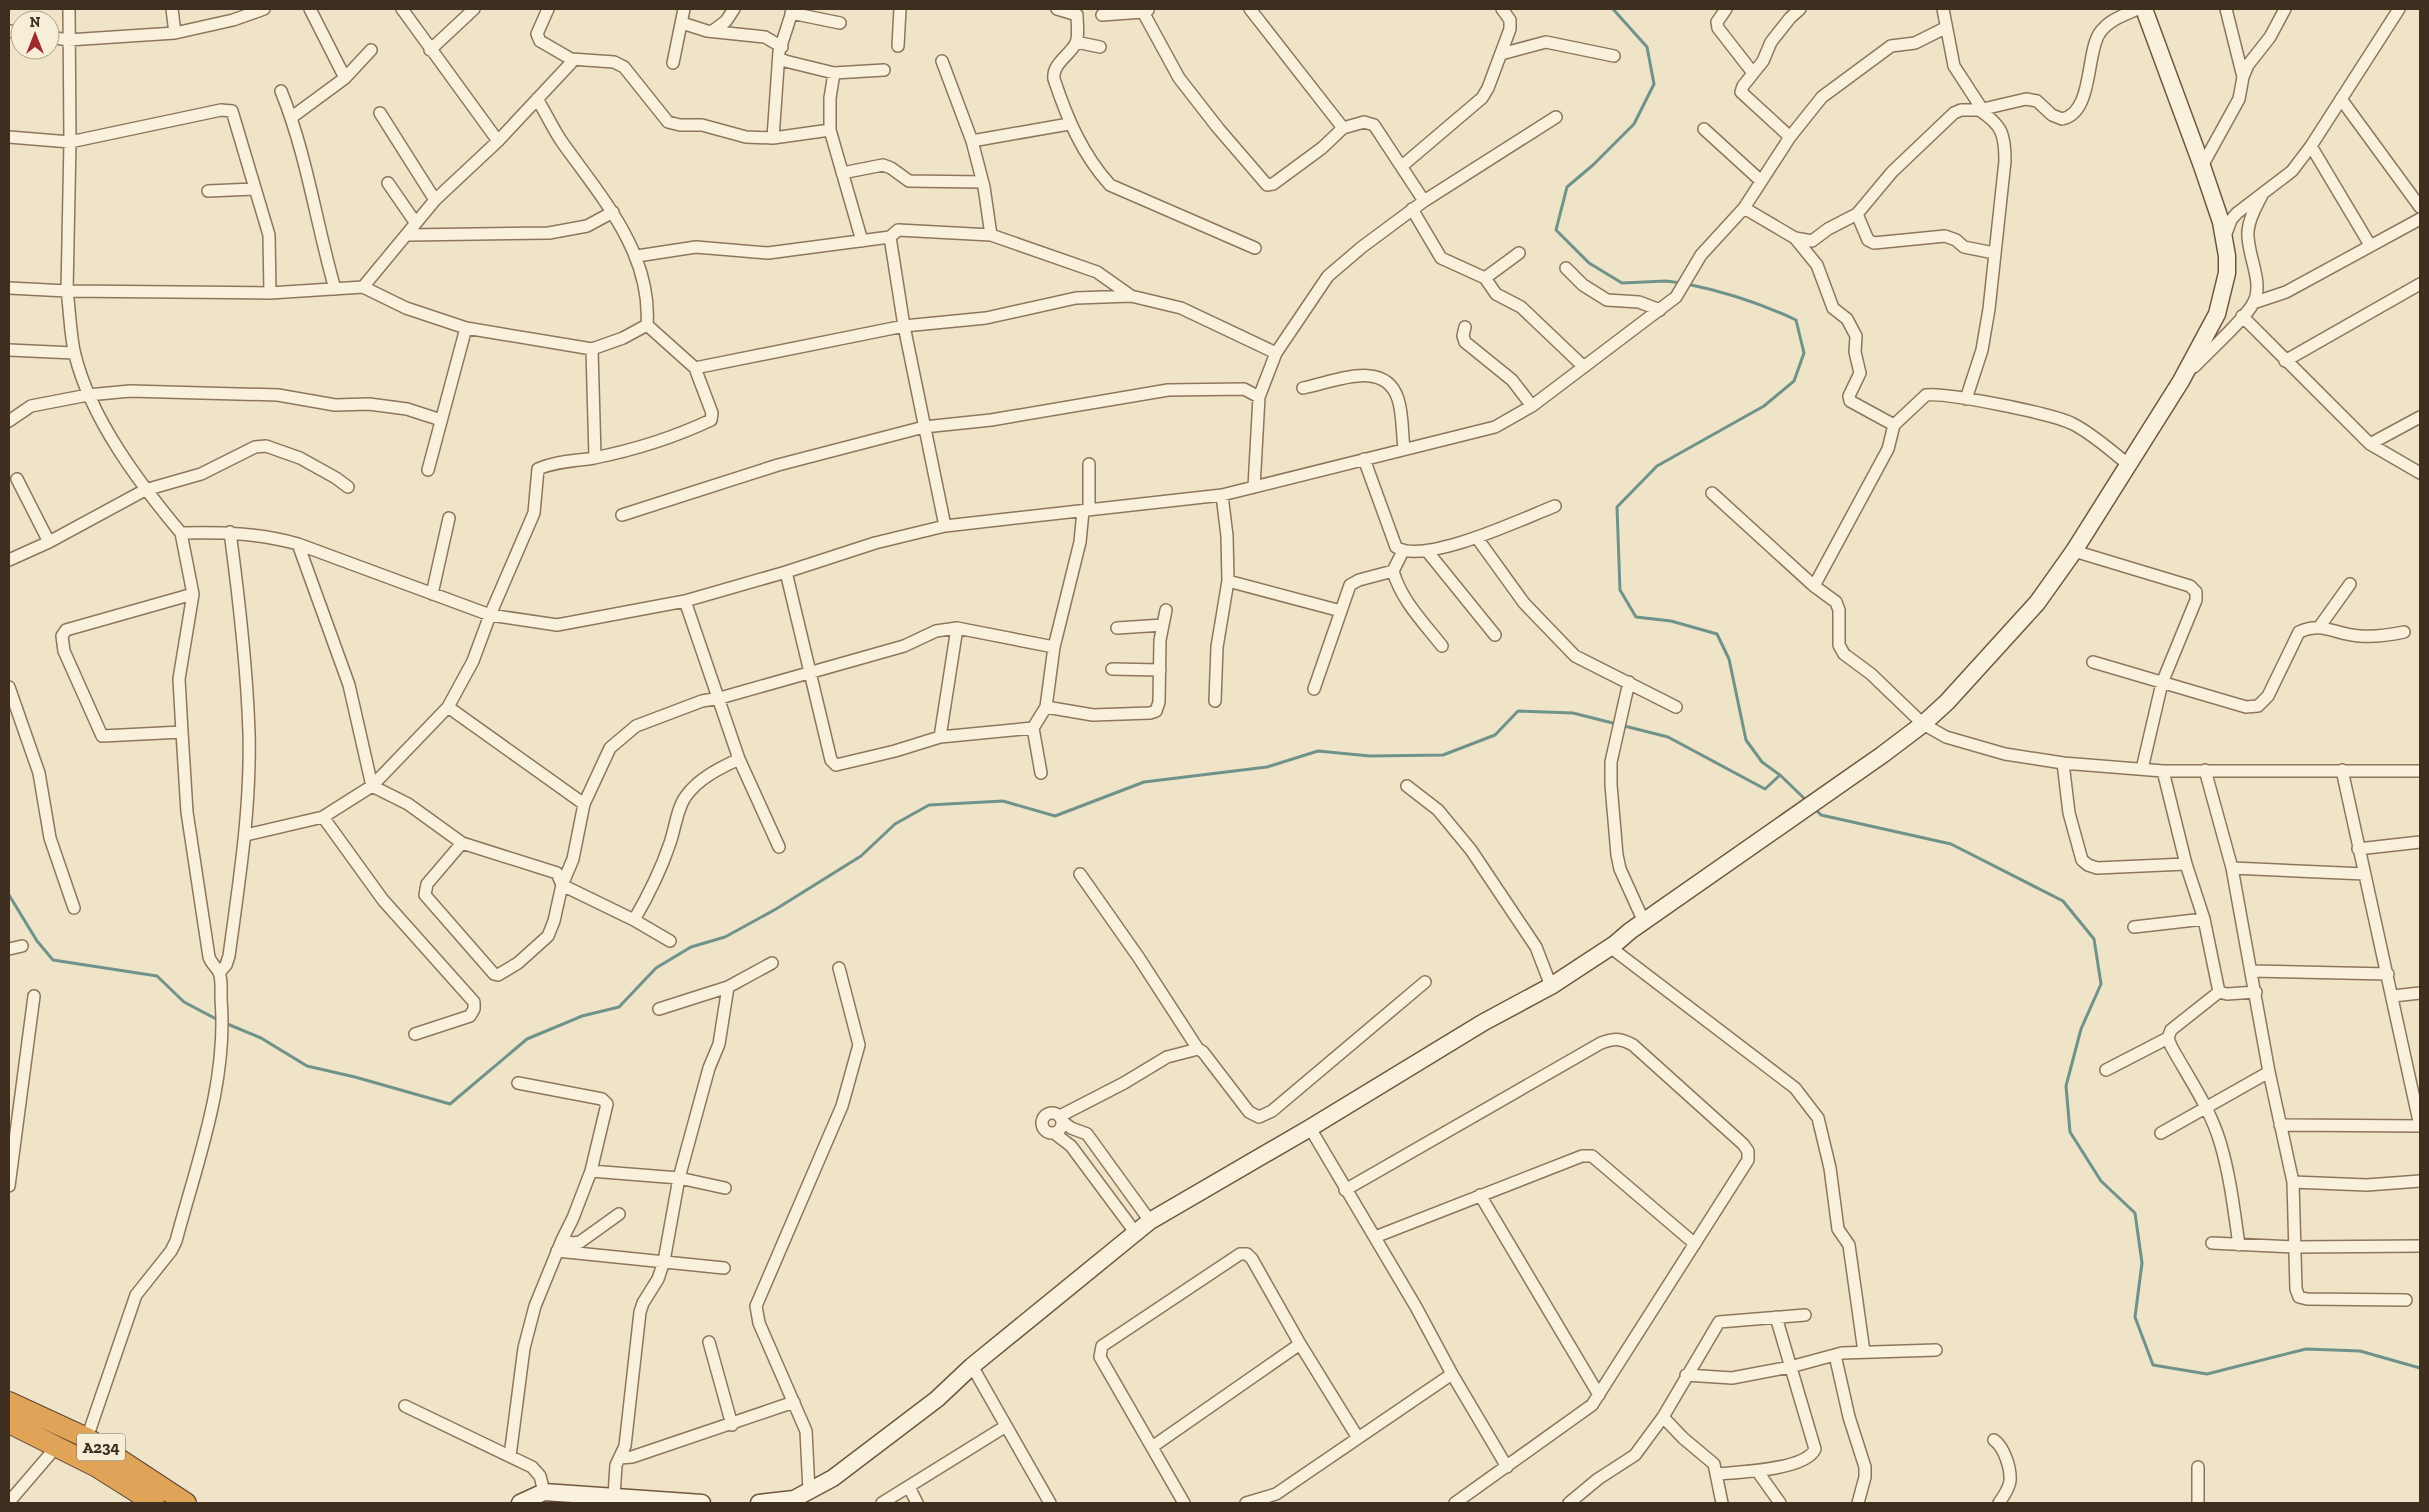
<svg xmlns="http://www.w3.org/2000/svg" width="2429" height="1512" font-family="'Zilla Slab',serif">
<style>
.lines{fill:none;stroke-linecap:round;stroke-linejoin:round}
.stream{stroke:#6f938a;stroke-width:3}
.street-casing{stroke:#8d765c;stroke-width:14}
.secondary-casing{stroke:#6f573f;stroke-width:19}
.highway-casing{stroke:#5b4430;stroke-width:22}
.street{stroke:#faf1dc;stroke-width:11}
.secondary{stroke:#faf1dc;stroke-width:16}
.highway{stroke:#e0a458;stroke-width:20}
.labels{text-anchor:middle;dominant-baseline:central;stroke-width:4;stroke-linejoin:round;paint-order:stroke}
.shield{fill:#f7eed8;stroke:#756857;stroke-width:1}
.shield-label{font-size:16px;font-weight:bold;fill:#3d2e20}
</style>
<rect width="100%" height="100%" fill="#f0e4c8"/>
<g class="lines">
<!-- stream -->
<path class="stream" d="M1613 9 1647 47 1654 84 1634 124 1593 165 1567 187 1556 230 1589 263 1622 283 1666 281 1681 283
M1687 284C1726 292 1760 303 1796 320L1804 353 1794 381 1764 406 1657 466 1617 507 1620 590 1636 617 1671 621 1717 634 1729 659 1746 740 1762 762 1780 775 1808 802
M1814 808 1821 815 1951 844 2063 901 2094 939 2101 984 2081 1029 2066 1086 2070 1132 2101 1181 2135 1213 2142 1263 2135 1317 2153 1365 2207 1374 2306 1349 2360 1351 2420 1368
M9 895 37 941 53 960 157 976 184 1002 220 1021
M225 1023 261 1038 307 1066 355 1077 450 1104 527 1039 582 1016 619 1007 656 968 691 947 725 937 776 909 861 856 895 824 929 805 1003 801 1055 816 1144 782 1267 767 1318 751 1370 756 1443 755 1495 735 1518 711 1573 713 1668 737 1765 789 1780 775"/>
<defs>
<path id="street" d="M69 9 70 142 67 291 270 293 363 287 406 308 466 328 592 349 623 338 647 325
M172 9 175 33
M310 9 345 78
M402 9 498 141
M548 9 537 34 540 41 571 59 614 62 624 67 668 122 680 125H702L746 137 773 138 830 130
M1057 9 1077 15C1077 22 1079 36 1076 43 1069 56 1052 64 1054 79 1067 118 1082 154 1110 185L1255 248
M1250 9 1343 128
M1726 9 1717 22 1718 28 1753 73
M1943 9 1954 66 1982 109
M2226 9 2243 77
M1143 12 1179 78 1218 128 1267 185 1273 184 1322 148 1343 128 1364 122 1374 125 1424 201
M791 13 840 23
M1102 15 1143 12 1148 10
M682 23 707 31 765 37 782 47
M714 30 726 21 734 9
M9 31 20 33
M50 37 68 40 175 33 233 20 264 9
M1076 42 1100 47
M898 46 900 9
M430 50 474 9
M1501 54 1546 42 1614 56
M779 57 785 61 834 73 884 70
M942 61 972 141 984 187 991 235
M673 63 684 9
M834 73 830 98V130L862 241
M281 91C307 155 316 223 335 289
M537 99C546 113 553 129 562 142 601 197 652 253 647 325
M2341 99 2420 207
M380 113 435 200
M292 117 345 78 371 50
M1704 129 1761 181
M9 137 70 142 221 110 232 111 269 235 270 293
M1790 137 1741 92 1743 86 1763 61 1771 42 1790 18 1800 9
M773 138 779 52 793 9
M972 141 1069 124
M2311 146 2370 245
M1402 166 1482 98 1488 88 1510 29V20L1502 9
M2202 166 2239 99 2243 77 2248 65 2270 37 2285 9
M842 173 883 165 891 168 909 181 982 182
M388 183 415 222
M208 191 254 189
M1744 208 1795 238 1817 265 1833 308 1847 319 1856 336 1855 352 1860 373 1849 396 1850 401 1894 425
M1412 209 1441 258 1485 278 1496 294 1521 307 1584 367
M1857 214 1868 240 1874 243 1945 236 1956 240 1964 247 1994 253
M408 235 549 233 587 226 613 212
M2225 236 2231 220 2237 213 2292 171 2311 146 2399 9
M890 237 904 326 945 526
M890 237 898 230 991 235 1097 272 1131 296
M1795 238 1812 241 1828 229 1857 214 1892 172 1954 113 1961 110H1979L2026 99 2037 101 2052 115 2062 119C2093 113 2086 55 2099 34 2108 20 2124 15 2138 9
M637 256 696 247 768 253 890 237
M1566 268 1583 285 1607 300 1639 302 1660 310
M1485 278 1519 253
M363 287 435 200 498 141 571 63V59
M9 288 67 291C70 312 70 335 75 355 91 419 139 483 181 533 222 532 259 533 298 544L490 615 557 625 685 601 786 572 875 543 945 526 1222 495 1495 427 1532 406 1676 297 1701 255 1744 208 1790 137 1822 97 1891 46 1915 43 1945 28
M2253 303 2286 292 2420 219
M2242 316 2370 444 2420 473
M1465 327 1463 336 1465 342 1512 380 1532 406
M592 349 595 457
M9 350 74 353
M2285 361 2420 284
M2194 367C2208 352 2246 318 2254 302 2264 281 2246 253 2248 231 2249 218 2256 207 2262 195
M695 368 904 326 986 318 1076 298 1131 296 1181 308 1276 353
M1303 388C1334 382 1385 358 1398 399 1403 414 1402 433 1404 449
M1966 399 1982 350 1989 309 2005 161C2005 134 2002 125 1979 110
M9 421 31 406 88 395 130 391 278 395 335 405 369 404 407 409 441 420
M2370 444 2420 417
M1364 459 1396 547C1424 566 1524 518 1555 506
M428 470 466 328
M17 479 49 542
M1254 487 1259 397 1276 353 1328 276 1362 247 1424 201 1556 117
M1712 493 1814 586 1836 602 1839 610V645L1844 654 1871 674 1923 724 1946 737 2005 754 2063 763 2163 771H2420
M1089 510V464
M622 515 778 465 924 427 991 420 1168 390 1244 389 1259 397
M1477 538 1524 603 1575 656 1676 707
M298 544 349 685 372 786 408 804 462 843 557 873 562 885 634 920 670 941
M1403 551 1393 571C1401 600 1424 623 1442 646
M1427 551 1495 635
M2074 551 2190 586 2196 592V600L2162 683 2142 769
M9 560 49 542 145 490 201 474 255 447 266 446 300 458 336 478 348 487
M786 572 831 760 836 765 895 751 940 737 1033 728
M1228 581 1341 611
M1814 586 1888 449 1894 425 1926 395C1946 392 2054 414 2073 424 2093 434 2111 451 2129 465
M432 594 449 518
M685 601 739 759 779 847
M2320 626 2350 584
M1117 628 1163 625
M2093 662 2246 707 2258 706 2268 696 2299 632C2322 621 2336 635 2360 636 2374 637 2390 635 2404 632
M1112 669 1160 670
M1629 682 1611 762V785L1617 855 1620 869 1644 922
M9 687 39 773 50 838 74 908
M1314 689 1350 585 1359 580 1393 571
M1215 701 1217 647 1228 581 1227 536 1222 495
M448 707 584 804
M1046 707 1093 715 1150 713 1156 711 1159 702 1160 640 1166 610
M182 732 102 736 64 651 62 636 66 630 193 594
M940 737 957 628
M2063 763 2069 813 2082 860 2088 865 2097 868 2186 864 2204 919 2219 992 2227 994 2256 992
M2205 770 2232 868 2269 1072 2293 1182 2296 1289 2299 1297 2307 1299 2406 1300
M2342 770 2420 1126
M2163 771 2186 864
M1041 773 1033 728 1046 707 1054 647 1080 542 1083 511
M1407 786 1438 810 1471 850 1536 947 1551 986
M323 817 383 900 474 1002V1009L470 1016 415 1034
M246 835 323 817 372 786 448 707 473 661 490 615 534 513 538 469C556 461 575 461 594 458 634 450 675 437 711 420L712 413 695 368 647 325
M462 843 427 884 425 895 494 974 498 975 518 963 548 936 554 921 562 885 573 859 584 804 610 748 636 726 702 701 720 698 904 646 936 631 957 628 1054 647
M2358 849 2420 842
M2232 868 2365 874
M1080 874 1139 958 1198 1049 1203 1052 1249 1112 1259 1117 1272 1111 1425 982
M634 920C648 896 661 870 670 843 675 829 677 808 686 796 699 778 720 768 739 759
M2134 927 2204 919
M1610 947 1795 1088 1818 1118 1830 1168 1838 1229 1849 1245 1864 1352
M9 949 22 946
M2252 971 2388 974
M219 973 226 965 229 956C239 882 251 808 249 733 247 666 239 599 230 532
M2219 992 2171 1030 2168 1038 2171 1046C2188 1077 2210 1108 2220 1142 2230 1175 2234 1210 2239 1245
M2393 996 2420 993
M659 1009 728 987 772 963
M2106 1070 2168 1038
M1042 1123a10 10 0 1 1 20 0a10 10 0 1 1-20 0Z
M1060 1116 1124 1083 1167 1057 1198 1049
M1062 1121 1071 1128 1087 1134 1150 1221
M2280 1125 2420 1126
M1310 1128 1416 1307 1452 1374 1507 1467
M1054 1133 1071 1146 1135 1232
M2161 1133 2269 1072
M591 1171 679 1178 725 1188
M2293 1182 2367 1185 2420 1181
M9 1186 34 996
M1345 1190 1601 1043C1614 1038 1620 1038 1633 1045L1743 1144 1748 1151V1160L1592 1405 1455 1503
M1480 1195 1599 1395
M1375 1237 1582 1156H1592L1695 1244
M562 1240 572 1243 580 1242 619 1214
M2212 1243 2295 1247 2420 1246
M557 1251 724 1268
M709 1342 732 1425
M1835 1355 1849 1417 1865 1467V1477L1858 1503
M972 1366 1050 1503
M1686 1375 1732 1378 1790 1367 1842 1353 1936 1350
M405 1406 532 1467 540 1476 544 1492
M1663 1417 1683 1438 1714 1464 1722 1503
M87 1438 136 1295 171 1251 176 1241C197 1162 228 1082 221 999 221 992 222 979 219 972 216 967 211 963 209 957L187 812 182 732 179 679 193 594 181 533
M1994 1440C2004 1447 2011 1468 2010 1481 2009 1489 2003 1497 1999 1503
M1152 1447 1300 1344
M510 1456 524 1348 535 1306 562 1240 573 1218 591 1171 607 1104 602 1099 518 1083
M620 1458 632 1457 794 1402
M2198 1467V1503
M1758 1472 1780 1503
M1717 1474C1739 1472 1806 1470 1815 1449L1776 1317
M909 1487 917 1503
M809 1491 806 1431 759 1323 756 1306 842 1106 859 1045 839 968
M614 1496 616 1465 625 1446 640 1312 643 1303 658 1279 664 1261 679 1178 709 1068 719 1044 728 987
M9 1502 57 1446
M882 1503 1006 1426
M1184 1503 1100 1357 1102 1346 1240 1254H1247L1252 1259 1300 1344 1358 1438
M1246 1503 1276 1494 1452 1374
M1569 1503 1598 1479 1635 1455 1663 1417 1719 1322 1805 1315"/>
<path id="secondary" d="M520 1503 544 1492 702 1503
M759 1503 794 1499 833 1478 937 1399 972 1366 1150 1221 1310 1128 1484 1022 1551 986 1615 944 1630 931 1882 755 1923 724 1947 702 2037 603 2074 551 2181 381 2217 314 2227 273V256L2221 222 2202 166 2144 9"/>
<path id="highway" d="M9 1402 87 1438 186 1503
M9 1423 97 1467 154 1503"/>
</defs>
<!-- street casing -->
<use href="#street" class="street-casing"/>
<!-- secondary casing -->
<use href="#secondary" class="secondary-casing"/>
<!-- highway casing -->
<use href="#highway" class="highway-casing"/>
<!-- street -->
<use href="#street" class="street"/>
<!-- secondary -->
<use href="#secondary" class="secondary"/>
<!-- highway -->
<use href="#highway" class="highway"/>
</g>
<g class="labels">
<!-- shield labels -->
<rect class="shield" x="77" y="1433.5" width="48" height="27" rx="4"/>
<g class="shield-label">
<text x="101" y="1447">A234</text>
</g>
</g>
<!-- border -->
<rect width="2429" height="1512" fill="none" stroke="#3d2e20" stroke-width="20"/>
<!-- north arrow -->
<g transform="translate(35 35)"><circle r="24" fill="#f7eed8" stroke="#ada18e"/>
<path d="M0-4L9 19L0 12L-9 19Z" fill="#9e2a2b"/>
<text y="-8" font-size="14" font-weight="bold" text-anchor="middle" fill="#3d2e20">N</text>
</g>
</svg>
